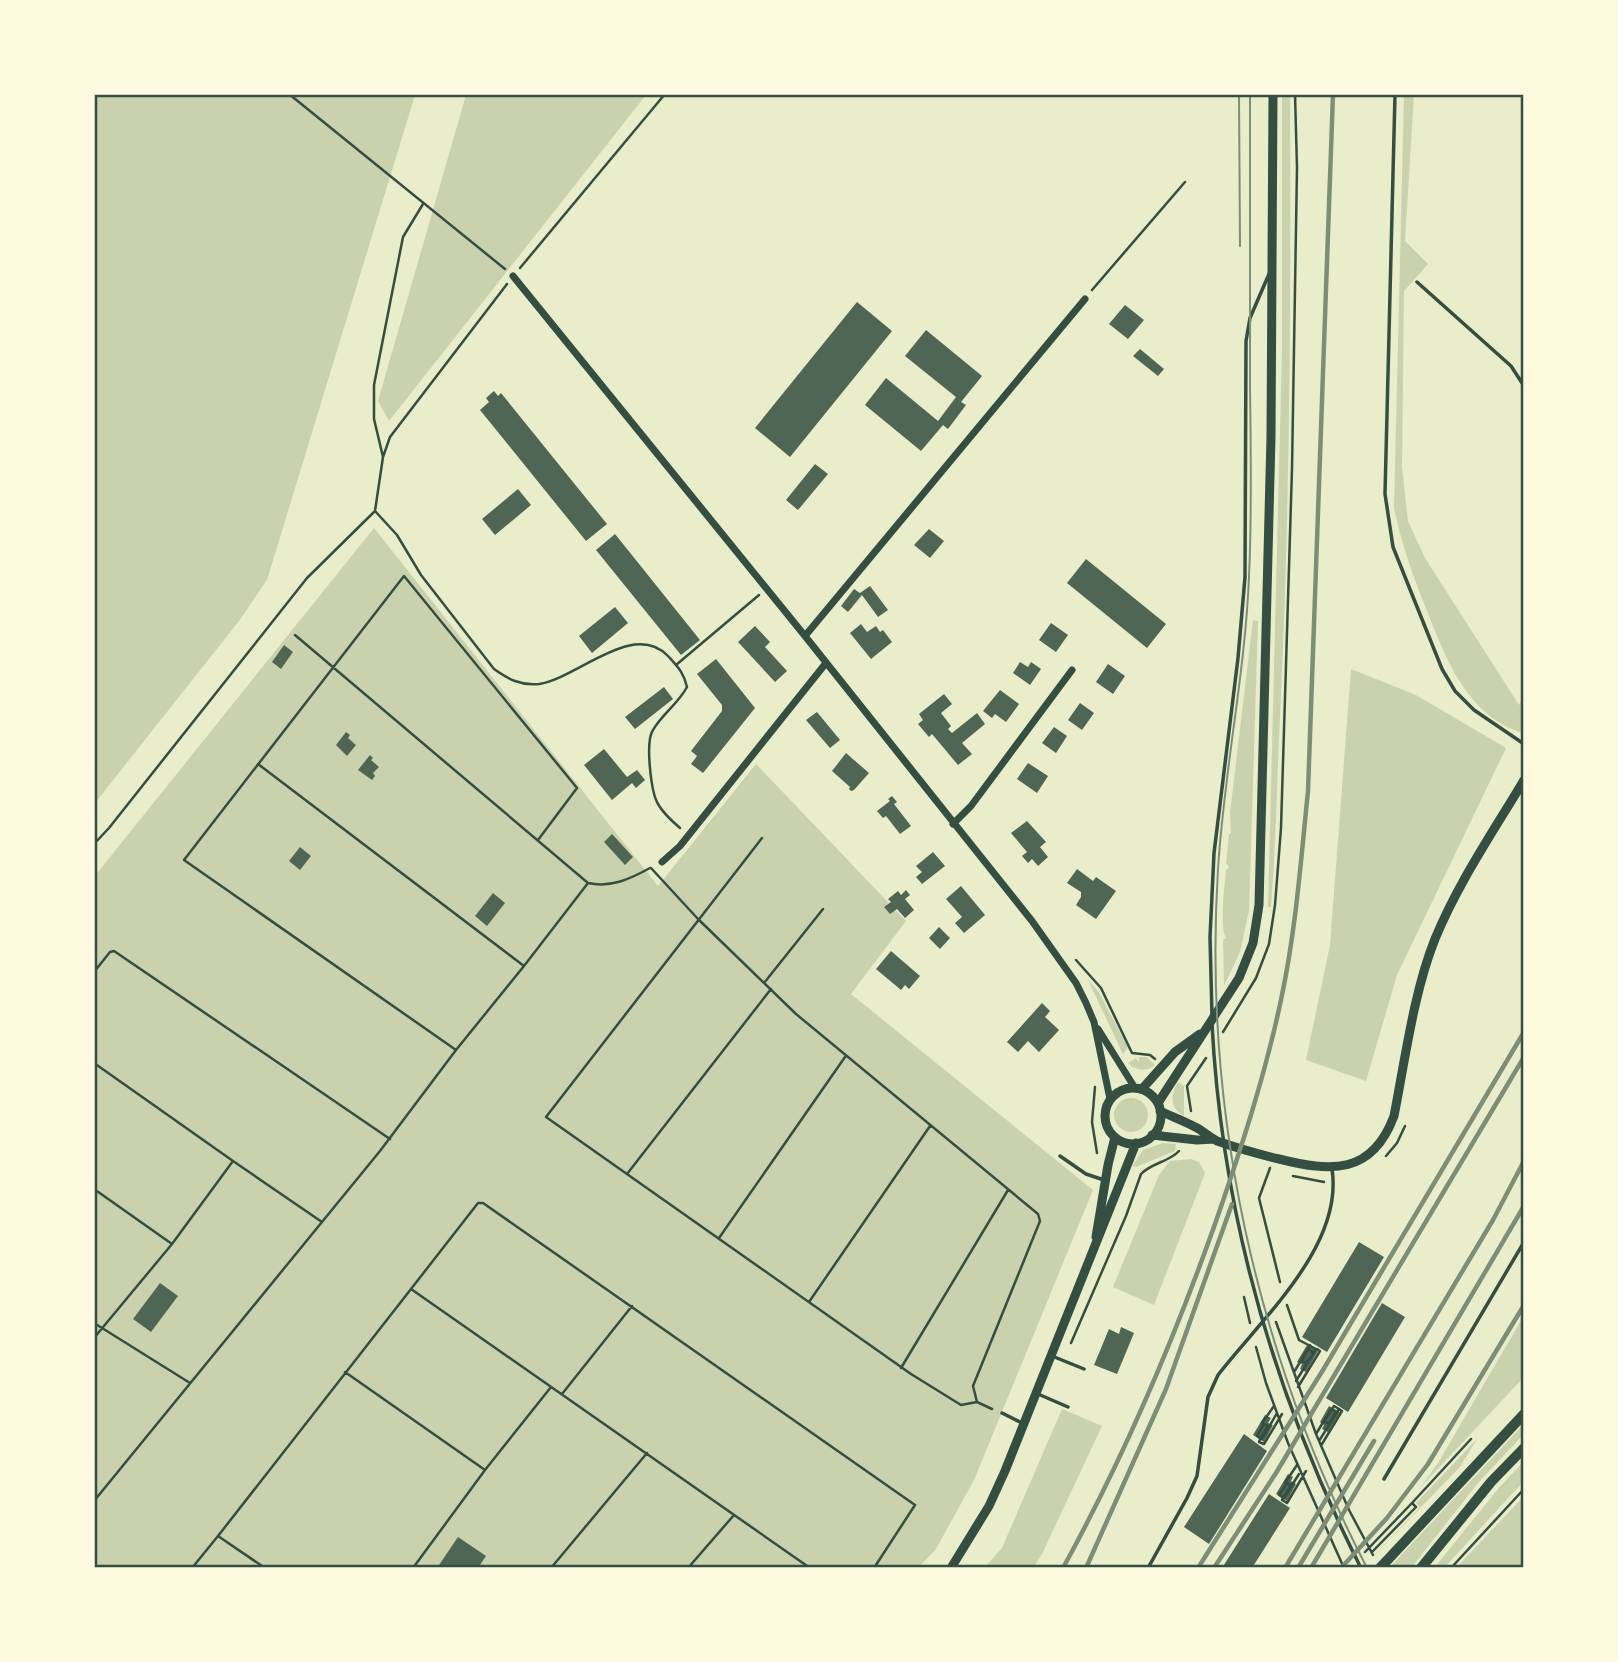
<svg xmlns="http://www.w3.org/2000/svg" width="1618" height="1662" font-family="Inter,sans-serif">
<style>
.green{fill:#cad2ad}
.building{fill:#4f6655}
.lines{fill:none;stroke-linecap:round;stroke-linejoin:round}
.path{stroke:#344e41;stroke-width:2.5}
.service{stroke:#344e41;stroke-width:3.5}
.minor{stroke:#344e41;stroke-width:7}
.tertiary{stroke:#344e41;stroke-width:9}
.primary{stroke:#344e41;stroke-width:10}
.tram{stroke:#7c8e77;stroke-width:2}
.rail{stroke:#7c8e77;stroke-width:4.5}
.neatline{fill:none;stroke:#344e41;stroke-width:2.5}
</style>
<rect width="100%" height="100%" fill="#e9edc9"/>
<!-- green -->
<path class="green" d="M95 95H415L267 580 239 621 95 803Z
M466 95H646L389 421 378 401Z
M1290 95C1291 302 1290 509 1280 716 1277 780 1276 843 1271 907H1268L1282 350V95Z
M1414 95 1405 241 1428 264 1404 291 1402 467 1408 521 1425 558 1519 705 1523 698V733C1466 716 1445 656 1425 606 1412 573 1401 542 1394 508L1404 95Z
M374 528 658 886 756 764 906 921 851 994 1093 1190 974 1480 936 1549 918 1568 95 1567 94 877Z
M1253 620 1258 621 1249 911 1240 952 1224 986 1223 940 1226 938C1219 925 1225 886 1226 870L1229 867 1226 863 1229 834H1231L1230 813Z
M1351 669 1416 695 1506 748 1397 975 1366 1081 1306 1060 1330 945Z
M1088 980 1098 991 1128 1047 1123 1054Z
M1139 1057H1147L1155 1065C1147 1072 1136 1071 1128 1063L1136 1058 1139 1062Z
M1178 1082 1184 1086V1116C1170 1108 1170 1095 1178 1082Z
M1114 1115a17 17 0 1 1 34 0a17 17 0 1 1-34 0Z
M1163 1143 1176 1144 1175 1151 1136 1167 1132 1166 1143 1150Z
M1191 1159 1199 1162 1205 1173 1154 1305 1113 1287 1159 1175 1170 1161Z
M1523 1317V1378L1420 1488 1438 1463Z
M1062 1409 1102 1426 1042 1554 1034 1567H985L1002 1548Z
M1523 1425V1435L1478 1483 1412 1567H1390Z
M1477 1439 1460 1467 1363 1567 1420 1507 1416 1503Z
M1523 1462V1482L1445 1567H1435L1498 1489Z
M1523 1497V1567H1457Z"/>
<!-- building -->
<path class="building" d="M857 302 892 331 790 457 755 428Z
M1125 305 1144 320 1128 339 1109 324Z
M926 330 982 376 961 402 966 405 948 429 943 425 921 451 865 405 886 378 938 421 956 397 905 356Z
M1140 349 1164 369 1158 376 1133 356Z
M494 391 498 396 501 393 607 524 586 541 480 410 489 402 486 398Z
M815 464 828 474 798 510 786 500Z
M518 489 531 505 495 535 482 519Z
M929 529 944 541 930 558 914 545Z
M615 534 700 640 681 655 596 550Z
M1086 559 1166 624 1147 648 1067 583Z
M870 586 888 610 878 617 862 595 848 612 841 606 854 589 860 593Z
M615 607 628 623 592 653 579 636Z
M1051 623 1068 635 1056 652 1039 640Z
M861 624 867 632 876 626 880 632 883 630 892 642 871 659 850 633Z
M755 626 770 642 765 647 787 671 775 682 738 642Z
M284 645 293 652 281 669 272 662Z
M716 659 755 708 703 773 691 764 697 756 691 751 722 711V705L697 674Z
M1020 662 1028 667 1031 662 1041 669 1030 685 1013 673Z
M1108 664 1125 676 1113 694 1096 682Z
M664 687 673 699 635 729 625 717Z
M1000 690 1019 704 1006 722 995 714 992 718 983 711Z
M944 694 952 704 941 713 951 726 948 729 952 733 977 713 985 724 962 743 972 754 958 765 932 734 929 737 918 724 923 720 919 714Z
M1080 703 1094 713 1082 730 1068 720Z
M817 712 840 740 830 748 806 720Z
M1054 727 1067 736 1056 753 1042 743Z
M346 732 350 735 348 738 356 745 347 756 336 745Z
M604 749 627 777 637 770 645 780 636 788 632 783 612 800 584 765Z
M846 753 869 773 854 790 851 791 849 789 850 787 832 771Z
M370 755 373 758 371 760 379 767 373 773 375 776 372 780 358 770Z
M1028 763 1048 776 1037 793 1017 779Z
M892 796 897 802 894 804 911 826 900 834 886 816 883 818 877 811 890 801 888 799Z
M1027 821 1046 842 1040 847 1048 857 1038 866 1032 859 1028 863 1022 856 1027 852 1011 833Z
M612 834 633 857 625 865 604 842Z
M300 847 311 856 300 870 289 861Z
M933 852 945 866 922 884 916 877 922 872 916 866Z
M1077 869 1093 881 1096 877 1116 891 1096 919 1076 905 1081 897V892L1067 883Z
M961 886 985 915 964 933 955 923 962 917 946 899Z
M906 890 910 895 905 899 914 910 905 918 897 909 890 914 884 907 891 902 888 899 898 891 901 895Z
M493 893 505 903 487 926 475 916Z
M939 927 950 938 940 949 929 938Z
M891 951 920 976 909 989 905 985 901 990 876 969Z
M1042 1003 1050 1011 1045 1017 1059 1030 1039 1052 1028 1041 1018 1052 1007 1042Z
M1359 1242 1384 1257 1327 1352 1302 1337Z
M160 1283 178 1296 151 1332 133 1319Z
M1382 1303 1405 1317 1348 1412 1326 1398Z
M1121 1327 1134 1333 1117 1374 1094 1365 1109 1329 1119 1334Z
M1307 1345 1318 1351 1306 1372 1300 1369 1302 1364 1297 1362Z
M1329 1406 1340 1412 1328 1432 1322 1429 1324 1425 1320 1422Z
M1265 1415 1271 1418 1268 1423 1273 1425 1264 1442 1253 1435Z
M1244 1434 1267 1451 1209 1544 1184 1527Z
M1288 1474 1293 1477 1291 1481 1296 1484 1287 1501 1276 1494Z
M1269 1494 1290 1508 1252 1568H1222Z
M458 1537 486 1556 478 1568H437Z"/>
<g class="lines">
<!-- path -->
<path class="path" d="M289 94 505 269
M520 268 665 94
M1092 290 1185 182
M383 457 374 419V385L403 237 423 204
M375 511 397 535 421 575 494 669C508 679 521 686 539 684 578 678 633 620 668 656 678 667 684 673 687 687 678 704 662 714 653 730 645 742 651 792 658 804 663 813 673 822 680 828
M295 635 588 883C611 888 630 879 650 868
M676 665 759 595
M258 764 524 966 456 1050 184 860 404 576 577 788 538 840
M762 838 546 1117 911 1374 961 1405 977 1402
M94 844 109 828 307 578 375 511 383 457 390 437 507 284
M651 868 698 919 796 1014 1038 1214 1040 1221 973 1386 977 1402 992 1409
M1076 960 1101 988 1132 1053 1150 1055 1155 1059
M524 966 588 883
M94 972 110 952 114 951 390 1139
M764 983 823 909
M1223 1032 1256 978 1269 944 1275 905 1281 828 1292 469 1297 168 1295 94
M94 1063 233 1161
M1095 1087 1092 1122 1097 1153
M1191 1111 1187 1086 1206 1058
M1386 1156 1397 1143 1405 1126
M1270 1168 1259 1198 1280 1282
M627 1174 771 989
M1293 1176 1324 1182
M94 1189 172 1244
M719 1238 845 1057
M1244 1297 1250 1323
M809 1302 930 1126
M1287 1305 1299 1340 1316 1349 1296 1381
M1276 1322 1316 1434 1349 1510 1373 1555
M94 1323 190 1383
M94 1338 172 1244 233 1161 322 1222
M1071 1343 1126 1216 1141 1174C1151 1163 1169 1162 1179 1151
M1256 1347 1266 1383 1288 1443 1344 1568
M1309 1359 1306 1363 1302 1361 1310 1345
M901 1368 1008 1190
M345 1372 485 1470 551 1387
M1294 1372 1308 1349 1313 1352 1312 1353
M1298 1387 1320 1351 1317 1349
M562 1394 632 1306
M1277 1413 1262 1439 1257 1436 1264 1424 1268 1426C1265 1431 1261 1436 1259 1442L1264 1444 1282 1414
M1262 1423 1274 1406
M1316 1434 1331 1409 1336 1412 1329 1424 1324 1421C1328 1416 1331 1411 1334 1406L1339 1409 1319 1441
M1322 1444 1342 1411 1339 1409
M1299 1474 1284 1498 1279 1495 1287 1483 1291 1485C1288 1490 1285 1495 1282 1500L1287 1503 1306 1471
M1285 1483 1297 1465
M94 1501 380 1151 456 1050
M1412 1503 1471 1439
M1365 1552 1412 1503 1416 1507
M1372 1552 1416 1507
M192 1568 218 1536
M265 1568 218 1536 411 1289
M413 1568 485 1470
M551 1568 647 1453
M688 1568 734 1515
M810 1568 411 1289 478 1203H483L915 1505 874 1568
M1451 1568 1524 1489"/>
<!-- service -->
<path class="service" d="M1395 94 1385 494 1393 547 1442 669 1455 691 1474 710 1524 744
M1417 282 1511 366 1524 386
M1212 1016 1210 937 1214 853 1238 658 1245 577 1246 341 1250 318 1269 274
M1212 1024C1222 1214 1275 1398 1361 1568
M1060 1156 1086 1174 1104 1180
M1052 1356 1084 1369
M1038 1394 1068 1407
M1002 1413 1022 1423
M1384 1479 1524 1242
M1148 1568 1187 1498 1197 1476 1208 1397 1218 1375C1261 1319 1344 1246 1332 1169"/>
<!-- minor -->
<path class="minor" d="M513 276 805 636 1032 921 1076 983 1086 1003 1094 1022 1110 1099
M805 636 1085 299
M953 824 971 806 1072 670
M662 862 680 846 826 663
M1098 1029 1135 1088"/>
<!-- tertiary -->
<path class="tertiary" d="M1105 1116a28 28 0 1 1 56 0a28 28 0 1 1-56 0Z
M1142 1089 1175 1052 1200 1034
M1158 1103 1239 978 1253 943 1259 905 1271 437 1273 94
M1160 1111C1173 1117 1187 1122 1199 1129 1205 1133 1211 1138 1217 1141 1237 1148 1258 1154 1279 1159 1331 1172 1372 1175 1394 1116 1405 1060 1414 991 1435 939 1458 883 1493 832 1524 780
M1152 1135 1197 1140 1214 1139
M1096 1237 1108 1165 1115 1137
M951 1568 989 1506 1005 1471 1136 1143"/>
<!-- primary -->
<path class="primary" d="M1380 1568 1524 1414
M1421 1568 1491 1482 1524 1448"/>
<!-- tram -->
<path class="tram" d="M1239 94 1240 246
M1250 94C1250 192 1250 290 1250 388 1251 451 1252 514 1249 577 1245 675 1224 771 1218 869 1203 1112 1255 1351 1367 1568"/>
<!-- rail -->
<path class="rail" d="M1063 1568C1124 1457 1173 1342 1215 1224 1241 1149 1266 1073 1282 995 1296 928 1301 859 1308 791L1333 94
M1086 1568 1166 1389 1232 1204
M1198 1568 1323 1370 1524 1032
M1214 1568 1276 1473 1524 1057
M1285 1568 1493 1220 1524 1161
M1298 1568 1374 1441
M1311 1568 1524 1206
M1341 1568 1387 1518 1428 1464 1524 1305"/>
</g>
<!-- border -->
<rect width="1618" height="1662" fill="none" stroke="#fefae0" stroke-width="192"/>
<rect x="96" y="96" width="1426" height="1470" class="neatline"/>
</svg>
